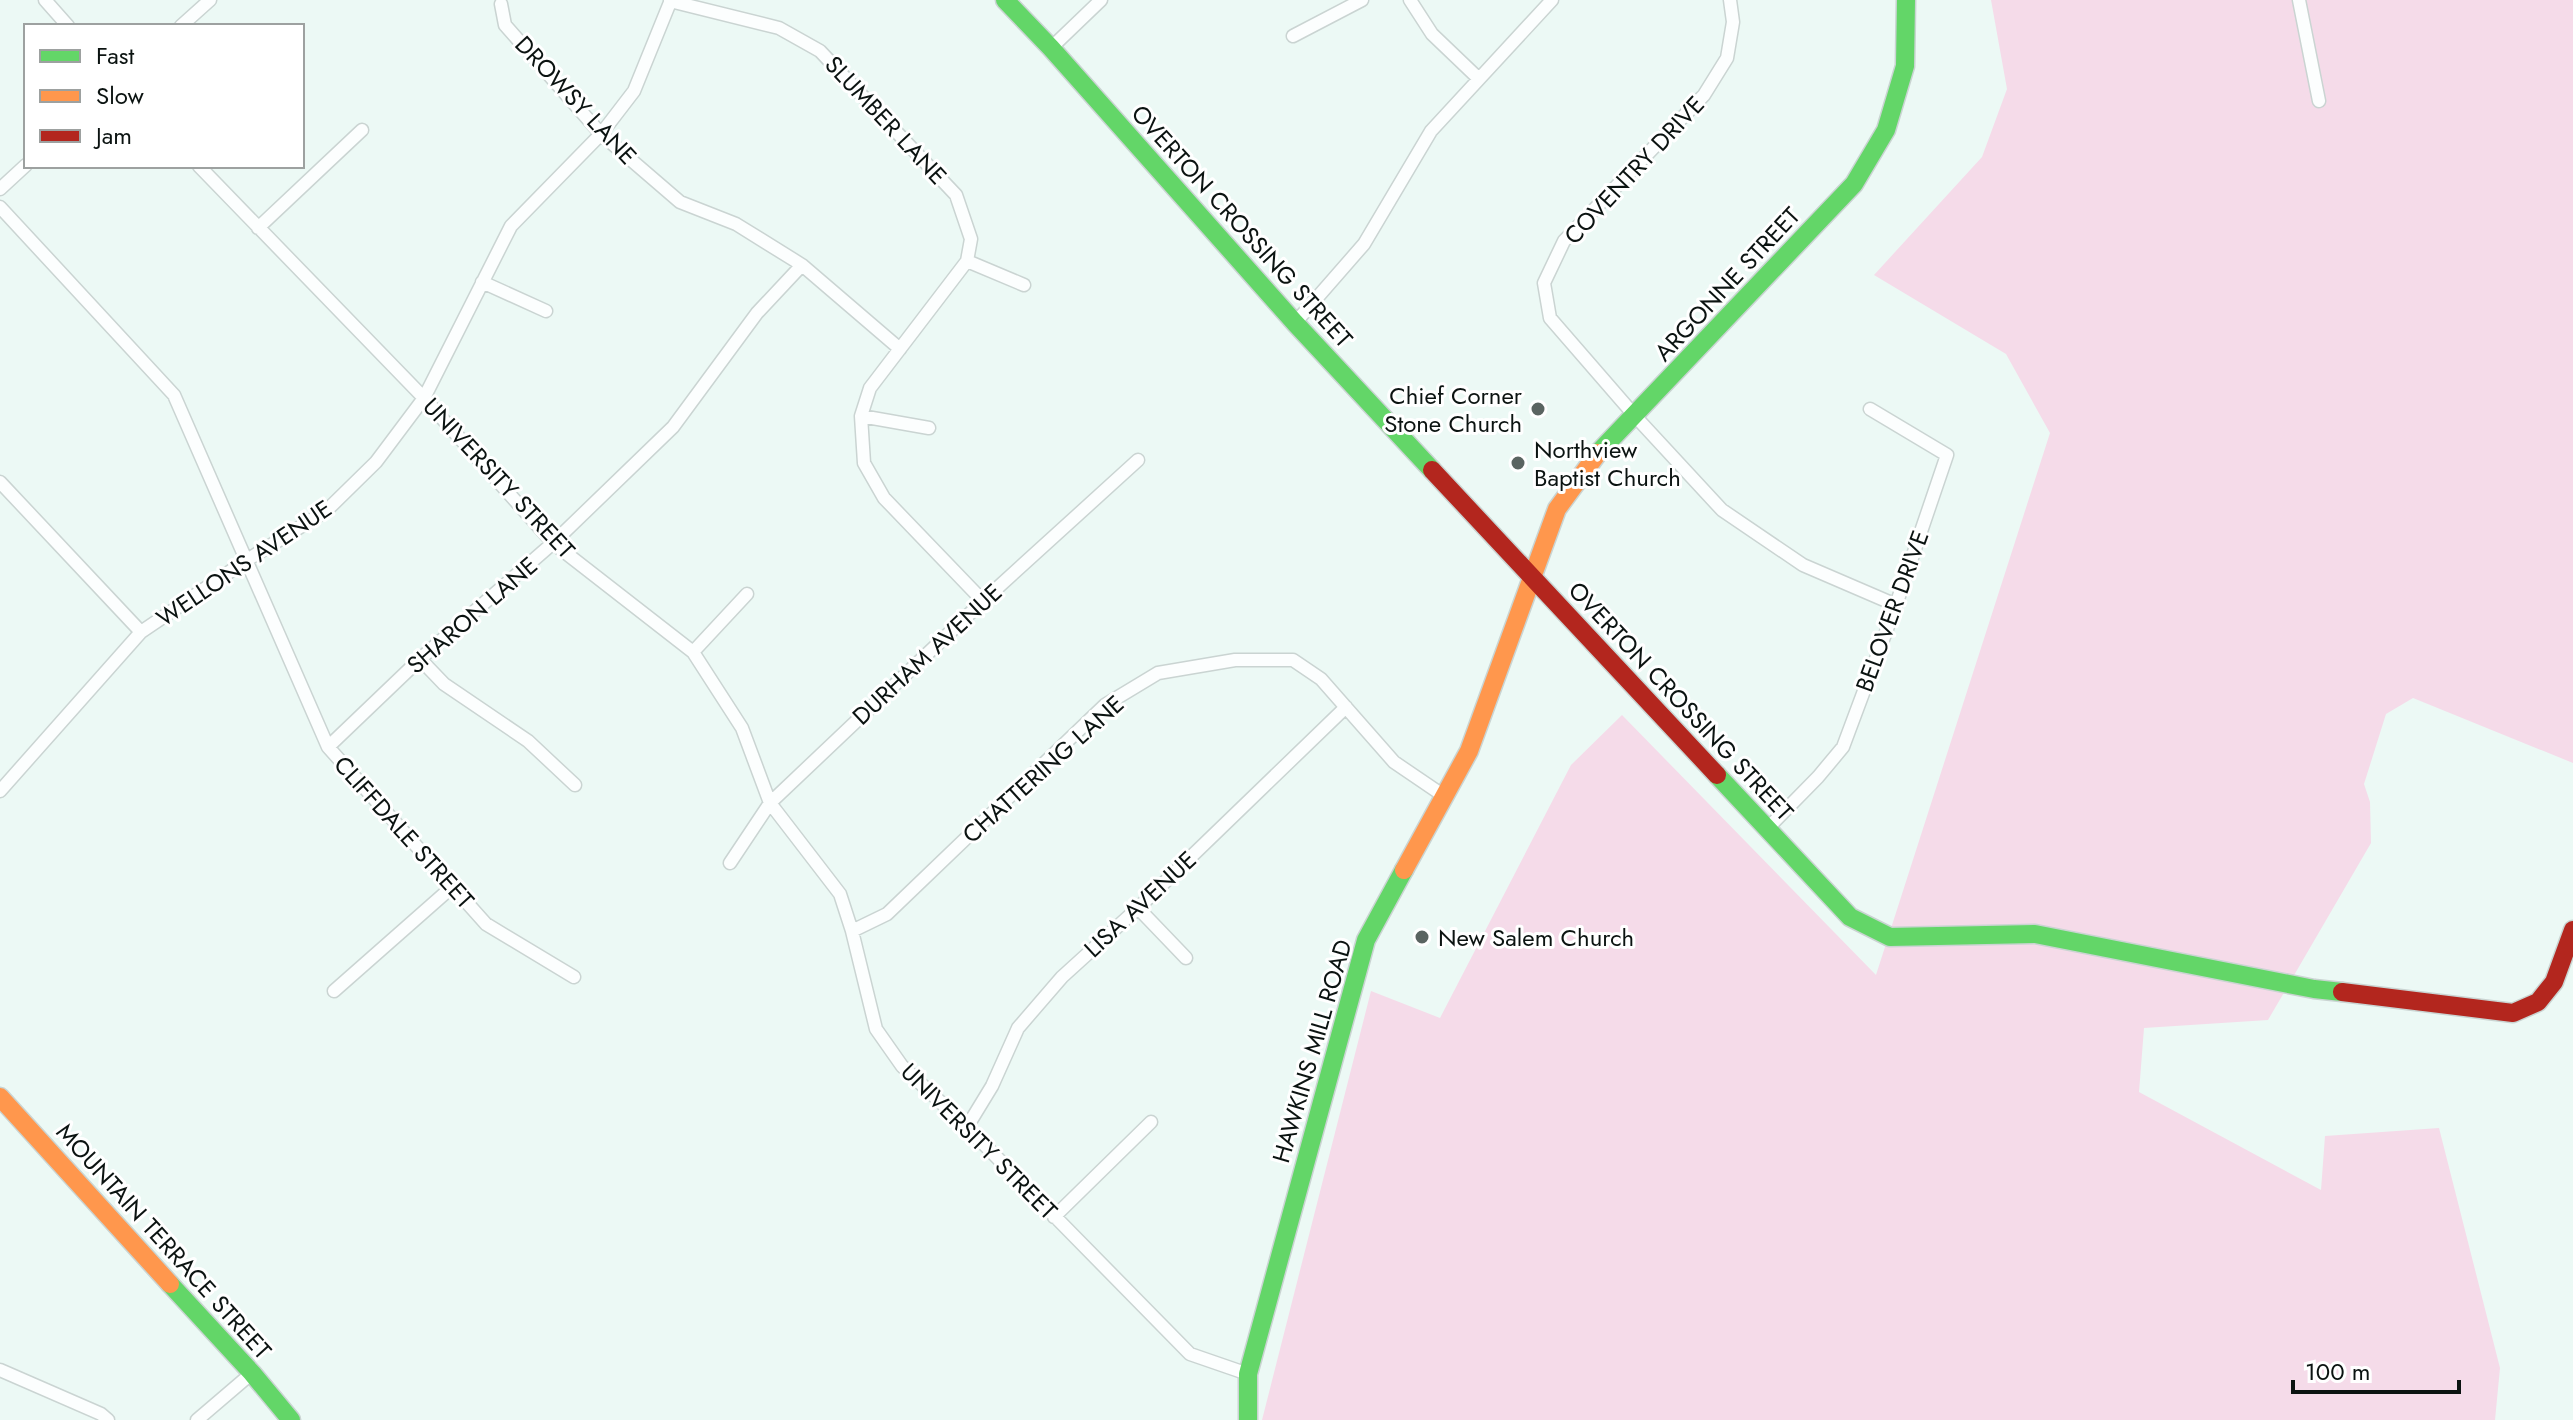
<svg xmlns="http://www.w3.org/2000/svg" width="2573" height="1420" font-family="Jost,sans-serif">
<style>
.green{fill:#f5dbe9}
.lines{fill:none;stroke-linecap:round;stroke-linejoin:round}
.street-casing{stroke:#cad4d2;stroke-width:15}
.fast-casing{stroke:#cad4d2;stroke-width:21}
.slow-casing{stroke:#cad4d2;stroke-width:21}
.jam-casing{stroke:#cad4d2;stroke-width:21}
.street{stroke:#fcfefe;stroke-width:12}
.fast{stroke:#63d668;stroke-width:18}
.slow{stroke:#ff974d;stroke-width:18}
.jam{stroke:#b3261e;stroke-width:18}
.poi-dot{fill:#5a6461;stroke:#fff;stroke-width:3}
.labels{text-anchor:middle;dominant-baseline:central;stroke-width:6;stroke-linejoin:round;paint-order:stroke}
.street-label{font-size:24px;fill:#0b1311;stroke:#fff}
.poi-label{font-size:24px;fill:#0b1311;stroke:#fff;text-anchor:start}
</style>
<rect width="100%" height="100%" fill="#ecf9f5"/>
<!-- green -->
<path class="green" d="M1991 0H2573V763L2413 698 2386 714 2364 784 2370 802 2371 843 2268 1020 2144 1028 2139 1092 2321 1190 2325 1136 2439 1128 2500 1368 2495 1420H1262L1371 991 1440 1018 1571 765 1622 715 1876 975 2050 433 2006 354 1874 275 1982 157 2007 89Z"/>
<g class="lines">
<defs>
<path id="street" d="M45 0 68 26
M1410 0 1432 34 1478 78
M1730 0 1733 22 1727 58 1704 95 1564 241 1544 283 1550 318 1635 416 1722 510 1803 565 1896 605
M2299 0 2319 101
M670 1 779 28 820 51 956 195 971 239 967 261 870 388 861 416 864 463 884 498 983 601
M501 4 505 25 601 134 680 202 736 224 802 265 900 349
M181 26 210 0
M1293 36 1362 0
M1051 48 1101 0
M199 166 424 398 553 543 693 652 742 728 770 803 840 894 852 931 876 1029 902 1066 967 1127 1190 1354 1248 1374
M0 189 26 165
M0 207 174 395 328 747 486 924 574 977
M258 228 362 130
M967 261 1024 285
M482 282 546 311
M1295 323 1364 244 1431 131 1552 0
M861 416 929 428
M0 482 141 632
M693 652 747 594
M420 659 444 684 528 741 575 785
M328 747 420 659 553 543 673 427 757 313 802 265
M0 791 141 632 247 560 326 511 376 462 424 398 511 226 601 134 634 91 671 0
M1768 828 1818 777 1843 747 1896 605 1947 455 1870 409
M730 863 770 803 983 601 1138 460
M1138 908 1186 958
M852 931 887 914 1105 705 1158 673 1235 660H1293L1321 679 1394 762 1444 796
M334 991 452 887
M967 1127 992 1086 1018 1028 1062 977 1138 908 1346 707
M1054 1217 1151 1122
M0 1370 101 1414 108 1420
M197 1420 252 1373"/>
<path id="fast" d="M1005 0 1051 48 1295 323 1432 470
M1598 453 1854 184 1886 130 1905 66 1906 0
M1717 775 1850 917 1890 937 2035 934 2314 989 2342 992
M170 1284 252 1373 291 1420
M1248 1420V1374L1366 940 1404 870"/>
<path id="slow" d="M1404 870 1469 751 1557 509 1598 453
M0 1097 170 1284"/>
<path id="jam" d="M1432 470 1717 775
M2342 992 2513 1013 2538 1002 2554 982 2573 930"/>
</defs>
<!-- street casing -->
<use href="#street" class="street-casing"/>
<!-- fast casing -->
<use href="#fast" class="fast-casing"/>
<!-- slow casing -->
<use href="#slow" class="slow-casing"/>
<!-- jam casing -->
<use href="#jam" class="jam-casing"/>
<!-- street -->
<use href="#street" class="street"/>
<!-- fast -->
<use href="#fast" class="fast"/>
<!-- slow -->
<use href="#slow" class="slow"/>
<!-- jam -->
<use href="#jam" class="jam"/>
</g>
<!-- markers -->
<g class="poi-dot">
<circle cx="1538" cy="409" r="8"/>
<circle cx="1518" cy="463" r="8"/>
<circle cx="1422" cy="937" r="8"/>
</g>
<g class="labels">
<!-- street labels -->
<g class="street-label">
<text transform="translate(576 100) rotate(47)">DROWSY LANE</text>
<text transform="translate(886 120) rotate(47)">SLUMBER LANE</text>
<text transform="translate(1634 170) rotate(-47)">COVENTRY DRIVE</text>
<text transform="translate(1242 226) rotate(48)">OVERTON CROSSING STREET</text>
<text transform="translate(1727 284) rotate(-47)">ARGONNE STREET</text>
<text transform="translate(499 478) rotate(47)">UNIVERSITY STREET</text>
<text transform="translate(244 563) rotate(-34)">WELLONS AVENUE</text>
<text transform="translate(1892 611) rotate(-70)">BELOVER DRIVE</text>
<text transform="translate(472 615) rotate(-41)">SHARON LANE</text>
<text transform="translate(927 654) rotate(-43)">DURHAM AVENUE</text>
<text transform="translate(1681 701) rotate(47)">OVERTON CROSSING STREET</text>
<text transform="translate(1043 769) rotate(-42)">CHATTERING LANE</text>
<text transform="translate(404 832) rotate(48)">CLIFFDALE STREET</text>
<text transform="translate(1140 904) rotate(-43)">LISA AVENUE</text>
<text transform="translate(1312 1051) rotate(-74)">HAWKINS MILL ROAD</text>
<text transform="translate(979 1141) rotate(45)">UNIVERSITY STREET</text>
<text transform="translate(164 1241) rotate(48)">MOUNTAIN TERRACE STREET</text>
</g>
<!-- poi labels -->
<g class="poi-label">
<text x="1522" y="395" text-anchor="end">Chief Corner<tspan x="1522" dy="28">Stone Church</tspan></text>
<text x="1534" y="449">Northview<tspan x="1534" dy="28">Baptist Church</tspan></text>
<text x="1438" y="937">New Salem Church</text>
</g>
</g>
<!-- legend -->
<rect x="24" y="24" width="280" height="144" fill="#ffffff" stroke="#9da1a0" stroke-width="2"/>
<rect x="40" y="50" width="40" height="12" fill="#63d668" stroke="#9da1a0" stroke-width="2"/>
<text x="96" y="64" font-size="24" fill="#0b1311">Fast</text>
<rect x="40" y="90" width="40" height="12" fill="#ff974d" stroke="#9da1a0" stroke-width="2"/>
<text x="96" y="104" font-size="24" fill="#0b1311">Slow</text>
<rect x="40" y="130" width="40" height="12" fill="#b3261e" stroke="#9da1a0" stroke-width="2"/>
<text x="96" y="144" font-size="24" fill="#0b1311">Jam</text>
<!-- scale -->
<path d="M2293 1380v12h166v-12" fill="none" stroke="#0b1311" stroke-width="4"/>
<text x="2305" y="1380" font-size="24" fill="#0b1311" stroke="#ffffff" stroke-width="6" paint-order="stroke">100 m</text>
</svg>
